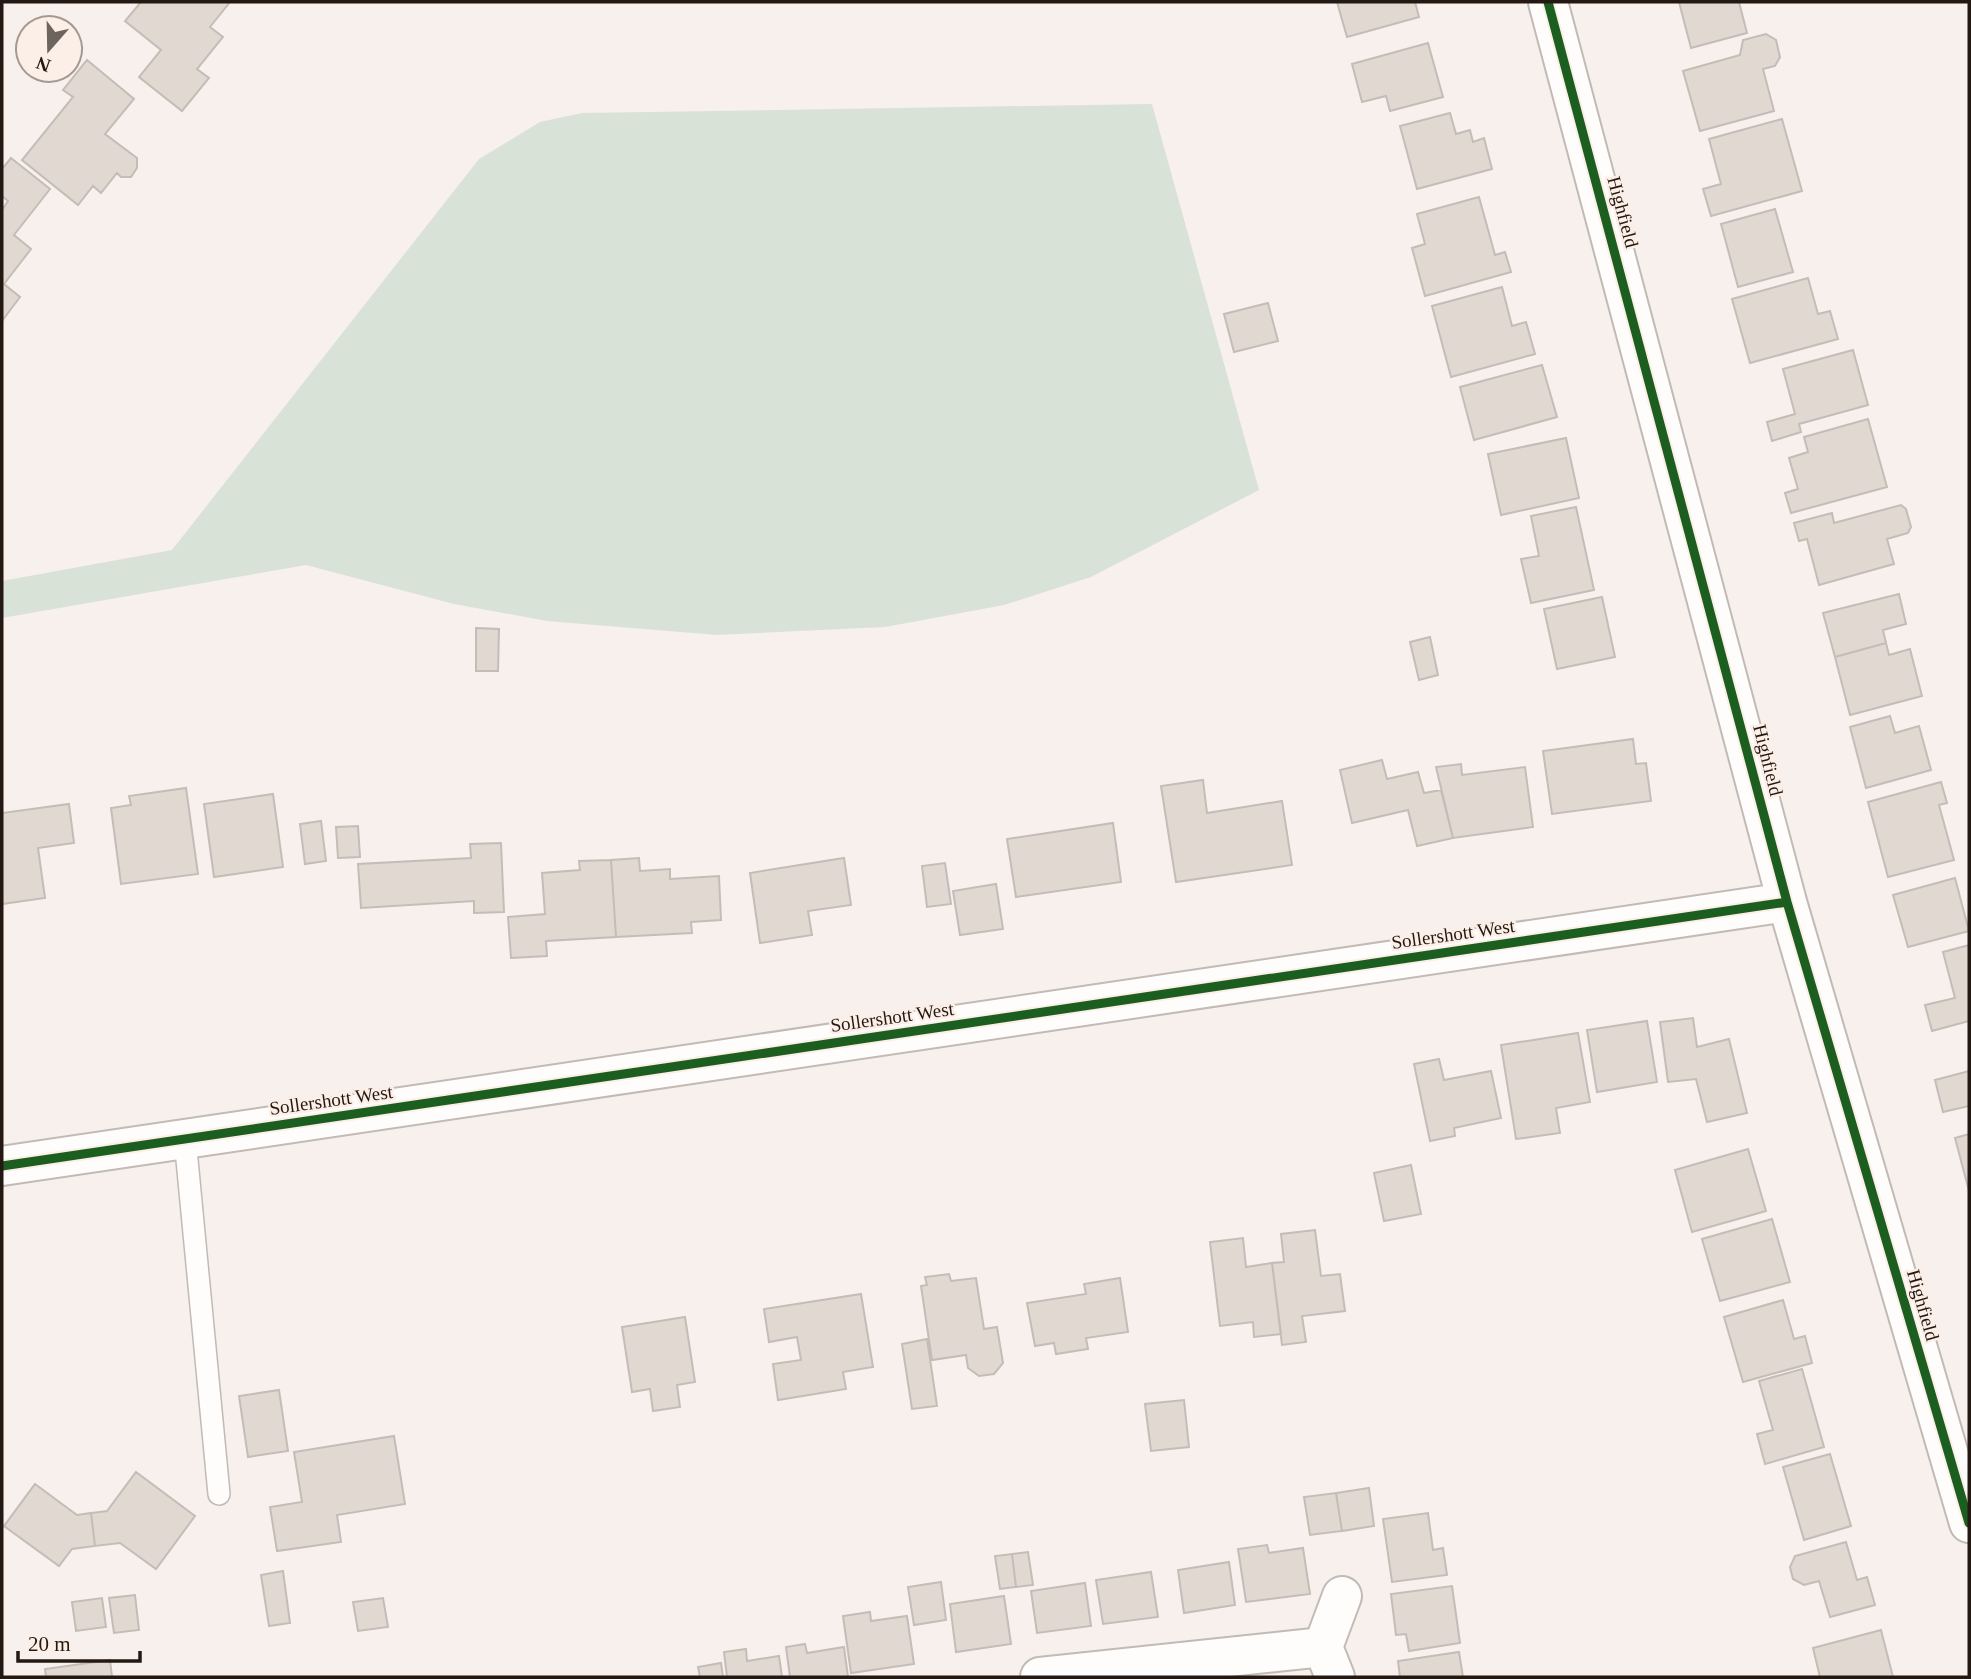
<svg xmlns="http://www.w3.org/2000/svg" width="1971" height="1679" font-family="'Times New Roman',serif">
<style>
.green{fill:#d9e2d6}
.building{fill:#e1d8d2;stroke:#c5bcb7;stroke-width:2}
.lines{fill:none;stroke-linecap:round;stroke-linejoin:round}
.lane-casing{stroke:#c2bab4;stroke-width:24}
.street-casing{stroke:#c2bab4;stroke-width:42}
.lane{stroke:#fefdfc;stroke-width:21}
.street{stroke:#fefdfc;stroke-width:38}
.cycleway-casing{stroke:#fcefe7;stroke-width:13}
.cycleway{stroke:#1b5e20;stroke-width:9}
.labels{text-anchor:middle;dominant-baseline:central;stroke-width:5;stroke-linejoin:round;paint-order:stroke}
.street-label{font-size:19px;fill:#241912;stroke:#fcefe7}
</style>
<rect width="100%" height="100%" fill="#f7f0ec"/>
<!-- green -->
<path class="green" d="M1152 104 1259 490 1091 577 1004 605 885 627 717 635 547 621 454 604 306 565 2 618V581L172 550 479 159 540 122 582 113Z"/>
<!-- building -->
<path class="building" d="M141 2H230L210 27 223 37 197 69 209 78 182 111 139 77 161 50 125 21Z
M1337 2H1415L1419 17 1347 37Z
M1679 2H1739L1747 33 1691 48Z
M1766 34 1776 40 1780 57 1775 66 1763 69 1774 111 1700 131 1683 71 1740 55 1743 40Z
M1428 43 1443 97 1390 111 1386 96 1362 102 1352 64Z
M87 60 134 99 105 134 137 158V168L131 177H121L117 173 101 193 93 186 78 205 22 160 73 97 63 90Z
M1450 113 1456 134 1470 130 1473 142 1484 138 1492 169 1417 189 1400 126Z
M1782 119 1802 191 1711 216 1703 189 1721 184 1709 139Z
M11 158 50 189 14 235 31 249 4 284 20 297 2 321V210L8 201 2 196V169Z
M1479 197 1495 255 1505 252 1511 272 1425 296 1412 248 1425 244 1417 214Z
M1775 209 1793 272 1738 287 1721 224Z
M1808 278 1818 314 1830 311 1838 339 1750 363 1732 299Z
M1502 287 1512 326 1526 322 1535 354 1451 377 1432 306Z
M1268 303 1278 341 1234 352 1224 314Z
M1853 350 1868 405 1799 424 1801 432 1772 441 1767 422 1795 414 1783 369Z
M1542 365 1557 417 1474 440 1460 387Z
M1868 419 1887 487 1791 513 1785 493 1798 489 1789 458 1808 452 1804 437Z
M1566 438 1579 498 1501 515 1488 454Z
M1901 505 1906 509 1911 527 1908 533 1887 539 1894 564 1819 585 1807 539 1799 541 1794 523 1832 513 1834 523Z
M1576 507 1594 590 1531 603 1521 559 1539 556 1531 516Z
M1899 594 1906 624 1883 630 1886 643 1835 657 1823 613Z
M1602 597 1615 657 1557 669 1544 609Z
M476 628 499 629 498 671H476Z
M1430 637 1438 675 1419 680 1410 642Z
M1886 643 1889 655 1910 649 1922 696 1850 715 1835 657Z
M1890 716 1895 733 1919 726 1931 770 1866 788 1850 727Z
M1633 739 1636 764 1646 763 1651 801 1552 814 1543 751Z
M1382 760 1387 779 1418 772 1424 793 1441 790 1453 838 1417 846 1408 810 1352 823 1340 770Z
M1461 764 1462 775 1525 767 1533 827 1453 838 1436 767Z
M1203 780 1207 813 1282 801 1292 865 1176 882 1161 786Z
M1941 782 1947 803 1939 805 1954 860 1888 877 1868 802Z
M186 788 198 874 121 884 111 808 131 805 129 796Z
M273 794 283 867 214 877 204 804Z
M69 804 74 843 38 848 45 898 2 904V813Z
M321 821 326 861 305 864 300 824Z
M1113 823 1121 882 1016 897 1007 839Z
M358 826 360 857 338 858 336 827Z
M501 843 504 912 474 913V901L361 908 358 864 471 858 470 844Z
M639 858 640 871 670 869V879L719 876 721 920 691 922 692 933 616 937 611 860Z
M844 858 851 905 808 911 812 935 760 943 750 873Z
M611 860 616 937 546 941 547 956 511 958 508 917 545 914 542 873 580 870 579 861Z
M945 863 951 904 927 907 922 866Z
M1955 878 1969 931 1908 947 1893 895Z
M996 884 1003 929 960 935 953 891Z
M1969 945V1021L1932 1031 1925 1005 1955 998 1943 952Z
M1693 1018 1697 1047 1729 1039 1747 1113 1707 1122 1696 1079 1668 1082 1660 1022Z
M1647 1021 1657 1082 1597 1092 1587 1030Z
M1578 1033 1590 1102 1556 1108 1560 1133 1516 1139 1501 1045Z
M1439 1059 1444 1080 1491 1071 1501 1118 1454 1128 1455 1136 1430 1141 1414 1064Z
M1969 1071V1106L1943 1112 1935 1080Z
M1969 1134V1191L1955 1138Z
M1748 1149 1766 1211 1692 1232 1675 1170Z
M1411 1165 1421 1214 1384 1221 1374 1173Z
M1772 1219 1790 1282 1720 1301 1702 1239Z
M1315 1230 1321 1276 1340 1274 1345 1311 1302 1316 1306 1342 1282 1345 1272 1263 1284 1262 1281 1234Z
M1243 1238 1246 1267 1272 1263 1281 1334 1254 1337 1253 1322 1220 1326 1210 1242Z
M949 1274 951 1281 976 1278 984 1329 997 1327 1003 1363 994 1374 979 1376 968 1368 966 1355 932 1360 921 1286 927 1285 925 1277Z
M1120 1278 1128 1332 1086 1338 1088 1349 1056 1354 1054 1343 1035 1346 1027 1303 1086 1294 1084 1284Z
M861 1294 873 1367 843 1372 846 1389 778 1400 773 1364 801 1360 797 1337 769 1342 764 1309Z
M1783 1300 1794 1339 1805 1336 1812 1363 1743 1382 1724 1317Z
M685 1317 695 1382 677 1385 680 1407 653 1411 650 1389 632 1392 622 1327Z
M927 1339 937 1406 912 1409 902 1344Z
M1802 1369 1824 1447 1765 1464 1757 1434 1773 1430 1759 1381Z
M279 1390 288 1451 248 1457 239 1396Z
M1184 1400 1189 1447 1151 1451 1145 1404Z
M394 1436 405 1504 337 1515 341 1542 277 1551 270 1507 302 1502 294 1452Z
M1830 1454 1851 1526 1804 1540 1783 1467Z
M136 1472 195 1516 156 1569 120 1543 95 1546 91 1513 107 1511Z
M35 1484 77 1515 91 1513 95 1546 72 1549 59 1566 4 1526Z
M1369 1488 1374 1526 1342 1531 1336 1493Z
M1336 1493 1342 1531 1310 1535 1304 1497Z
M1428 1513 1433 1550 1443 1548 1447 1575 1392 1582 1383 1519Z
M1846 1542 1857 1580 1867 1577 1875 1605 1830 1617 1819 1581 1804 1585 1793 1579 1790 1567 1795 1556Z
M1267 1545 1269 1553 1303 1548 1310 1594 1246 1602 1238 1549Z
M1028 1552 1033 1585 1016 1587 1012 1554Z
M1012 1554 1016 1587 1000 1589 995 1556Z
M1229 1562 1235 1605 1184 1613 1178 1570Z
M283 1571 290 1623 269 1626 261 1575Z
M1151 1572 1158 1617 1103 1624 1096 1580Z
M941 1582 946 1620 914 1625 908 1587Z
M1085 1583 1091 1626 1037 1633 1031 1591Z
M1452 1586 1460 1643 1409 1651 1406 1634 1396 1635 1391 1594Z
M135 1595 139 1630 114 1633 109 1598Z
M1004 1596 1011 1644 956 1652 950 1604Z
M102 1598 106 1627 76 1631 72 1602Z
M383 1598 388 1627 358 1631 353 1602Z
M870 1612 871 1621 907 1616 914 1664 851 1673 843 1616Z
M1881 1630 1893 1677H1820L1813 1648Z
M805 1644 807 1653 844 1647 848 1677H790L786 1647Z
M746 1649 747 1661 779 1656 782 1677H727L724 1652Z
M1459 1652 1463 1677H1400L1398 1661Z
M110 1660 112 1677H46L45 1669Z
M721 1663 723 1677H700L698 1667Z"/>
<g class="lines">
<defs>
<path id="lane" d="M185 1139 219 1494"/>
<path id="street" d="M1548 2 1787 902 1969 1523
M2 1166 1787 902
M1040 1677 1323 1647
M1335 1677 1323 1647 1342 1596"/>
</defs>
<!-- lane casing -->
<use href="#lane" class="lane-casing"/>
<!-- street casing -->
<use href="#street" class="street-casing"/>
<!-- lane -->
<use href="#lane" class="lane"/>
<!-- street -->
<use href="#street" class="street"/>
<defs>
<path id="cycleway" d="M1548 2 1787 902 1969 1523
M2 1166 1787 902"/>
</defs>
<!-- cycleway casing -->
<use href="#cycleway" class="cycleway-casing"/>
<!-- cycleway -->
<use href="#cycleway" class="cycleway"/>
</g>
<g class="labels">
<!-- street labels -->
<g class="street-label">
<text transform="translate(1623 212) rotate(75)">Highfield</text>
<text transform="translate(1768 760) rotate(76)">Highfield</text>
<text transform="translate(1453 934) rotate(-8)">Sollershott West</text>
<text transform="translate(892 1017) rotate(-8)">Sollershott West</text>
<text transform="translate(331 1100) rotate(-8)">Sollershott West</text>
<text transform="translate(1923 1305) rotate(74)">Highfield</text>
</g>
</g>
<!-- border -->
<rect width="1971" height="1679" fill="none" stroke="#241912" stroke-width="7"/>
<!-- north arrow -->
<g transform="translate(49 49) rotate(200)"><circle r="33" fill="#fcefe7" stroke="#a69992" stroke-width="2"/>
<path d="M0-5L12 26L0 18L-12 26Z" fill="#6e645e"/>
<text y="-10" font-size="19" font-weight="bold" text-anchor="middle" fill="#241912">N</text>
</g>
<!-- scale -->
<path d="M18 1651v10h122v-10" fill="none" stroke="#241912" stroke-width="3.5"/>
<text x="28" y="1651" font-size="21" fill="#241912" stroke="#fcefe7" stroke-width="5" paint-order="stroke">20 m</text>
</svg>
